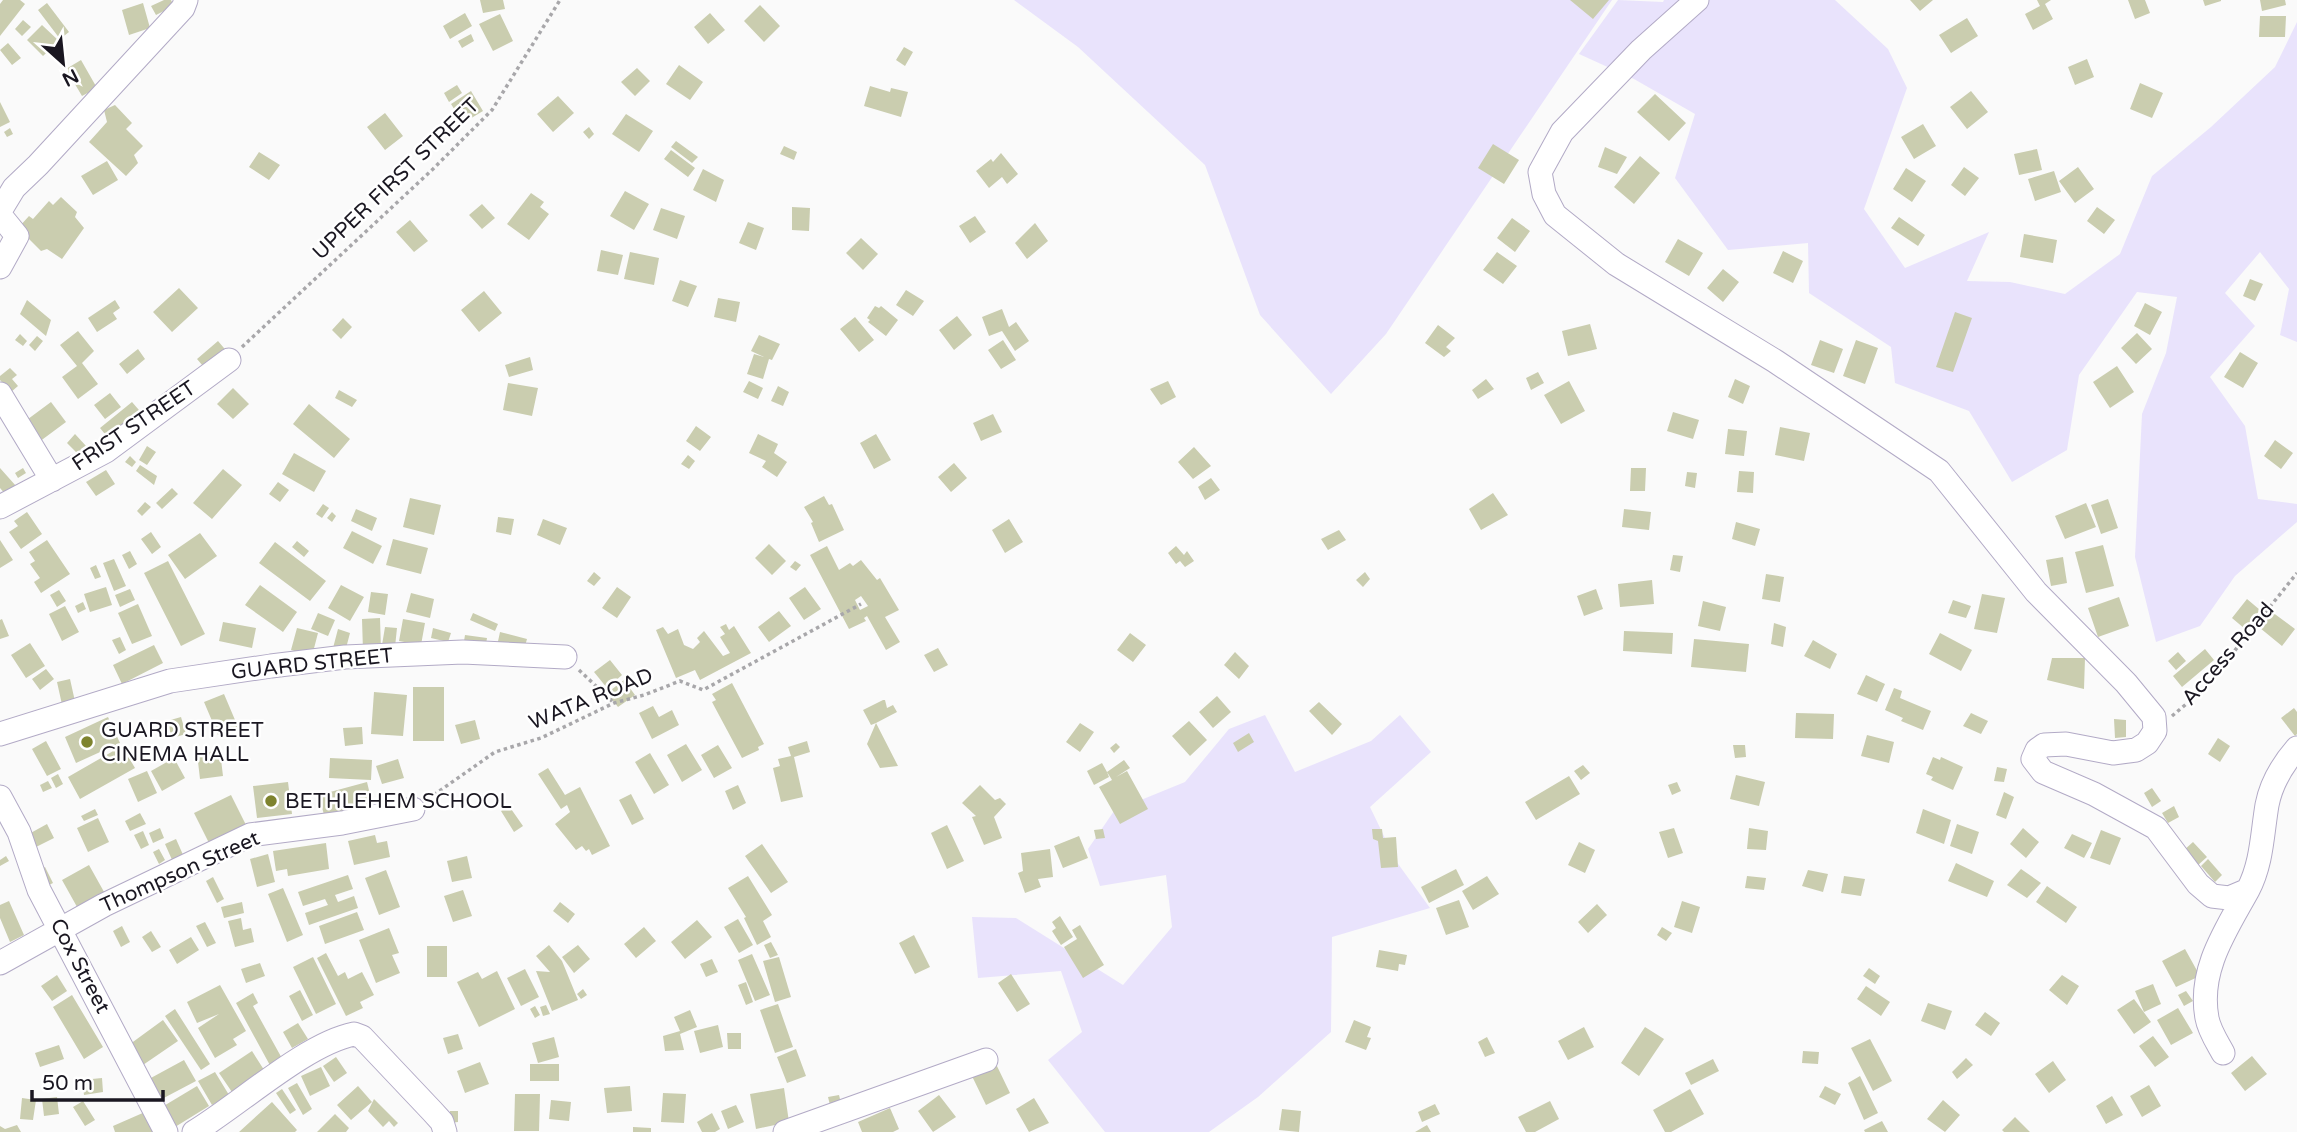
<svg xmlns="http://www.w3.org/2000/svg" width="2297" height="1132" font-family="'Varela Round',sans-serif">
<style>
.green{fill:#e9e3fc}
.building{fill:#cacdaf;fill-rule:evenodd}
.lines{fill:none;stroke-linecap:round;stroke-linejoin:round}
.minor-casing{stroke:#b2aac6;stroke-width:25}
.path{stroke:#a8a7aa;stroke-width:3.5;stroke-dasharray:3.5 3.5;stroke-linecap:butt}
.minor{stroke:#fff;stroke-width:23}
.poi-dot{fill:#7e832e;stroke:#fff;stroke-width:2.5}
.labels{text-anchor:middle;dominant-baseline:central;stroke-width:5;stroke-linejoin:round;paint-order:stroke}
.street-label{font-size:21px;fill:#1a1721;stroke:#fff}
.poi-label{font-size:21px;fill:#1a1721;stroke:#fff;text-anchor:start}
</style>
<rect width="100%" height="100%" fill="#fafafa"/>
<!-- green -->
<path class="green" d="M1014 0H1612L1386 334 1331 394 1260 315 1205 165 1078 47Z
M1618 0 1663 2 1664 0H1835L1888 49 1907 88 1864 209 1905 268 1989 232 1967 281 2010 282 2065 294 2120 254 2152 176 2211 127 2275 67 2297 22V342L2280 335 2289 289 2260 252 2225 293 2255 326 2210 377 2245 426 2258 499 2297 504V522L2235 576 2200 626 2156 642 2135 557 2142 414 2166 353 2177 297 2137 292 2079 375 2067 450 2012 482 1969 411 1895 383 1891 347 1809 293 1808 243 1728 250 1675 178 1695 114 1634 79 1579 54Z
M1265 715 1295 772 1371 741 1400 715 1431 752 1370 807 1396 861 1430 908 1332 937 1331 1032 1258 1097 1209 1132H1105L1048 1060 1082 1032 1061 971 978 978 972 917 1016 918 1123 985 1172 927 1166 875 1100 886 1088 849 1114 811 1185 782 1229 729Z"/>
<!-- building -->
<path class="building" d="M3 0H20L25 4 0 36V4Z
M164 0H171L174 6 156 15 151 6Z
M480 0H503L505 9 483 13Z
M1570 0H1609L1593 19Z
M1910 0H1933L1920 11Z
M2037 0H2051L2045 4 2053 19 2033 30 2025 14 2040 6Z
M2128 0H2145L2150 13 2135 19Z
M2203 0H2221V1L2205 6Z
M2260 0H2285L2286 5 2262 11Z
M47 3 69 32 60 39 38 10Z
M143 3 150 28 129 35 122 10Z
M760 5 780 26 764 42 744 21Z
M465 13 472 26 450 39 443 26Z
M710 13 725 30 708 44 694 27Z
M500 14 513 41 493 51 479 24Z
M2260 16H2286L2285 37H2259Z
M1967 18 1978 36 1951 53 1939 35Z
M23 20 31 27 22 36 15 29Z
M42 25 59 41 43 56 27 40Z
M471 34 474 41 462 48 458 41Z
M8 43 21 58 12 65 0 50Z
M904 47 913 52 905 66 896 60Z
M2087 59 2094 77 2075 85 2068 67Z
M81 60 97 88 82 96 66 69Z
M679 65 703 82 690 100 666 84Z
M637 68 650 81 635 96 621 82Z
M2140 83 2163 93 2152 118 2130 109Z
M457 85 462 93 449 102 444 93Z
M870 86 890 92 891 88 908 92 901 117 864 106Z
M471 91 483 111 463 123 451 104Z
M1971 91 1988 112 1967 129 1950 107Z
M1655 94 1686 123 1669 141 1637 112Z
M558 96 574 113 553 132 537 114Z
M0 102 10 122 0 127Z
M115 105 132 123 126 129 143 146 134 155 138 163 126 176 89 142 107 122 104 110Z
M385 113 403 136 385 150 367 127Z
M626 114 653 131 639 152 612 134Z
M1923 124 1936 146 1914 159 1901 137Z
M589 127 594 134 589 139 583 132Z
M10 128 13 134 7 137 4 132Z
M676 141 698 157 692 163 671 147Z
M1493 144 1519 160 1504 184 1478 168Z
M784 146 797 152 794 160 780 154Z
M1605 147 1627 157 1617 174 1598 167Z
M2037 149 2042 170 2019 175 2014 154Z
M671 150 695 168 688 177 664 159Z
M259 152 280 165 269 180 249 167Z
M1001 153 1018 174 1007 184 1002 177 989 188 976 171 991 159 993 162Z
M1640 156 1660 173 1634 204 1614 187Z
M107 161 118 180 93 195 81 176Z
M1964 167 1979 178 1965 196 1951 185Z
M2078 167 2094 189 2075 203 2059 181Z
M1906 168 1926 181 1912 202 1893 189Z
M703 169 724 180 716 202 693 190Z
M2054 171 2061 192 2035 201 2028 179Z
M625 191 649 204 634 230 610 216Z
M531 193 544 202 540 207 549 214 529 240 507 224Z
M61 197 77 212 75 217 84 228 62 259 47 249 41 251 18 228 29 216 33 219 49 201 53 205Z
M482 204 495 218 482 229 469 215Z
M792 207 810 208 809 231 792 230Z
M2097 207 2115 220 2104 234 2087 221Z
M661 208 685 216 677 239 653 230Z
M975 216 986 232 970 243 959 226Z
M1899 217 1925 235 1918 246 1891 228Z
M1512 218 1530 231 1515 252 1497 238Z
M410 220 428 241 414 252 396 232Z
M748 222 764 228 756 250 739 243Z
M1035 223 1048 241 1027 259 1015 243Z
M2024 234 2057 240 2053 263 2020 257Z
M861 238 878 254 863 270 846 253Z
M1678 239 1703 253 1689 276 1665 262Z
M601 250 623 255 618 275 597 271Z
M1783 251 1803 261 1793 283 1773 273Z
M630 252 659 258 654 285 624 279Z
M1497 252 1517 266 1503 284 1483 270Z
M1723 269 1739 282 1723 302 1707 288Z
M2250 279 2263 284 2255 301 2243 296Z
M680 280 697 286 688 307 672 301Z
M179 288 198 308 172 332 153 312Z
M906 290 924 301 913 316 896 305Z
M484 291 502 313 479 332 461 310Z
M718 298 740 302 736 322 714 317Z
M27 300 51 320 46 336 20 314Z
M115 300 120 308 113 313 117 319 97 332 88 318Z
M2145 303 2162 312 2150 335 2134 326Z
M875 306 879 308 881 306 898 320 886 336 868 322 870 320 867 318Z
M1002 309 1009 327 1016 322 1029 341 1015 351 1002 331 989 336 982 317Z
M1955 312 1972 318 1953 372 1936 367Z
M957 316 972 335 954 350 939 330Z
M855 317 874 340 859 352 840 329Z
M343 318 352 327 341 339 332 330Z
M1590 324 1597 349 1568 356 1562 331Z
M1438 325 1455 338 1446 347 1451 351 1444 357 1425 343Z
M78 331 94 351 82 363 98 384 78 399 62 377 77 366 60 345Z
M2137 333 2152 349 2136 364 2121 348Z
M20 334 27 341 23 346 15 340Z
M759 335 780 344 772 360 769 359 763 379 747 374 754 354 764 357 751 351Z
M37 336 43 341 35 351 29 345Z
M1003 340 1016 360 1001 369 988 350Z
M1820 340 1843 349 1834 373 1811 365Z
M1856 340 1878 348 1865 384 1843 376Z
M218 341 235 361 214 379 197 359Z
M138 349 145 359 127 374 119 364Z
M2240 352 2258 363 2243 388 2224 377Z
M530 357 533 370 509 377 505 365Z
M2117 366 2134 392 2110 408 2093 382Z
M10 368 17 375 12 379 18 386 11 392 0 380V376Z
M1538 372 1544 383 1531 390 1526 378Z
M1486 379 1494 389 1478 399 1472 390Z
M1735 379 1750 386 1743 404 1728 397Z
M749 381 763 388 758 399 743 392Z
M1168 381 1176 397 1161 405 1150 389Z
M1569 381 1585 411 1561 424 1544 395Z
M508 383 538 388 532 416 503 410Z
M778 386 789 392 783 406 771 401Z
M233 388 249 404 233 419 217 404Z
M339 390 357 400 352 407 335 398Z
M110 393 121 407 105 419 94 405Z
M51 402 66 422 39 442 24 422Z
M132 402 145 417 113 444 100 428Z
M309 404 350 439 334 458 293 424Z
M1673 412 1699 420 1693 439 1667 431Z
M993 414 1002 432 981 441 973 423Z
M696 426 711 437 700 451 686 441Z
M1780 427 1810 433 1804 461 1775 455Z
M1728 429 1747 431 1744 456 1725 454Z
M75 434 87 447 79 455 67 443Z
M758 434 778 444 774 453 787 462 777 477 762 467 766 461 749 453Z
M876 434 891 460 874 469 860 443Z
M2275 440 2293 453 2281 469 2264 456Z
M147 446 156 452 147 465 139 460Z
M1194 447 1211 466 1193 479 1178 462Z
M294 453 326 471 314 492 282 474Z
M688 455 695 461 689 469 681 464Z
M130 456 136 462 132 467 125 462Z
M954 463 967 478 951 492 938 477Z
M140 465 157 476 154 485 136 471Z
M0 468 16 486 6 495 0 488Z
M23 468 26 473 18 478 15 473Z
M1631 468H1646L1645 491H1630Z
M223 469 242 485 212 519 193 503Z
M106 470 115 484 96 496 86 482Z
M1739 471 1754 472 1753 493 1737 492Z
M1687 472 1697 473 1695 488 1685 486Z
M1211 478 1220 490 1205 500 1198 487Z
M278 482 289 490 280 502 269 494Z
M172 488 178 494 162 509 156 503Z
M1493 493 1508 515 1481 530 1469 509Z
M824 496 829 505 832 504 844 530 819 542 811 523 813 522 804 507Z
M410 498 441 505 434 535 403 527Z
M2108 499 2118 528 2101 534 2091 505Z
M145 502 151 507 142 516 137 511Z
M2086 503 2096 527 2065 539 2055 516Z
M323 504 329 508 322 518 316 514Z
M356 509 377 518 372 531 351 521Z
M1624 509 1651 512 1649 530 1622 527Z
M27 512 42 534 21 549 9 532 18 526 14 521Z
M332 512 336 516 332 522 327 518Z
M498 517 514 519 511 535 496 532Z
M543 519 567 528 560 545 537 535Z
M1009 519 1023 542 1005 553 992 530Z
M1736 522 1760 529 1755 546 1732 539Z
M1339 530 1346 540 1328 550 1321 539Z
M352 531 382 546 373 564 343 548Z
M151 532 161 547 152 554 141 539Z
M200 533 217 556 185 579 168 555Z
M393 539 428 548 421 574 386 565Z
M0 540 13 560 0 568Z
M47 540 70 574 41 593 34 582 40 578 30 564 35 561 29 552Z
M297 541 309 551 304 557 292 547Z
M275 542 326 581 310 601 259 563Z
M769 544 786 561 772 575 755 558Z
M2103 545 2114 586 2086 593 2075 552Z
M827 546 839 570 850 563 853 566 861 560 877 580 880 578 899 610 885 617 900 642 886 650 867 616 864 618 866 621 849 629 810 555ZM861 596 868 606 860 610 855 600Z
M1176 546 1184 555 1187 551 1194 561 1185 567 1180 561 1176 564 1168 553Z
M130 551 137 564 129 569 122 555Z
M1673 555 1683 556 1680 572 1670 570Z
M2063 557 2067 583 2051 586 2046 560Z
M114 559 126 586 114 591 103 563Z
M168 561 205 634 181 646 144 573Z
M795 561 801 565 796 571 790 567Z
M96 565 101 577 95 579 90 568Z
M594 572 601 578 594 586 587 581Z
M1365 572 1370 579 1363 587 1356 580Z
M1766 574 1784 577 1780 602 1762 599Z
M1652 580 1654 604 1620 607 1618 584Z
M260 585 297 612 283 632 245 605Z
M341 585 364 597 350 621 328 608Z
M106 587 112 605 90 612 84 594Z
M617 587 631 597 617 618 602 608Z
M805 587 821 609 804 620 789 598Z
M130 589 135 600 120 607 115 595Z
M1596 589 1603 609 1584 616 1577 596Z
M59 590 66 601 57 607 50 595Z
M371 592 388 594 385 615 368 612Z
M411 593 434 599 430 618 406 612Z
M1982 594 2005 598 1997 633 1974 629Z
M2119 597 2129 626 2098 637 2088 608Z
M2247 599 2260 610 2245 629 2232 618Z
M1953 600 1971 606 1966 618 1948 613Z
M1703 601 1726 607 1720 631 1698 626Z
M83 602 86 609 78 613 75 606Z
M138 604 152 636 132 644 118 613Z
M65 606 79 632 62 641 49 614Z
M779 611 791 626 769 642 758 627Z
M2272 612 2295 629 2282 646 2260 628Z
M318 613 335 620 328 636 311 629Z
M473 613 498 624 495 631 470 620Z
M380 618 381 650 363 651 362 619Z
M2 619 9 636 0 639V620Z
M403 619 425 623 421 645 399 641Z
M223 622 256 628 252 648 219 641Z
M1774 623 1786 627 1783 647 1771 644Z
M726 624 729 630 734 626 751 653 700 680 695 670 676 678 656 630 663 627 668 634 678 629 684 645 693 649 700 642 697 638 704 631 723 656 730 653 720 637 725 634 720 627Z
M385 627 397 628 395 647 382 645Z
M297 628 318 633 312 656 291 650Z
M433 628 451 633 448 642 431 638Z
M338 629 350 633 345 652 333 648Z
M1624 631 1673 633 1672 654 1623 651Z
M500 632 527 639 523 653 497 646Z
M1130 633 1146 645 1133 662 1117 650Z
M1940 633 1972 650 1961 671 1929 654Z
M465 635 487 638 485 650 463 647Z
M120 637 126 650 119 654 112 640Z
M1694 639 1749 644 1746 672 1691 667Z
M1813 640 1837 654 1830 669 1804 656Z
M30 643 45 666 26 678 11 655Z
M154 645 163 663 122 684 113 665Z
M938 648 948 665 934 672 924 655Z
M2205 649 2214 660 2182 687 2173 676Z
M1235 652 1249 666 1239 679 1224 665Z
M2178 652 2186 661 2176 670 2168 661Z
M2052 658H2085L2084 689 2047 680Z
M610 660 622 675 607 688 594 672Z
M46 669 54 679 40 690 32 679Z
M1866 675 1885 684 1877 702 1857 694Z
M70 679 76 706 63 709 57 682Z
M624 680 635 695 618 707 607 693Z
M732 683 764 744 758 747 759 750 742 758 712 702 716 700 712 694Z
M413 687H444V741H413Z
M1894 688 1902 691 1900 698 1931 711 1923 730 1901 721 1903 718 1885 710Z
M374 692 407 695 403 736 371 734Z
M224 694 238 727 218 735 204 702Z
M1217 696 1231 712 1213 728 1199 712Z
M883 700H885L887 708 893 705 897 712 876 723 898 766 880 768 867 744 876 723 871 725 863 710Z
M1319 702 1342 724 1332 735 1309 711Z
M653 706 659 717 672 710 679 725 652 739 639 713Z
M2294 708 2297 712V734L2295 736 2281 718Z
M1796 713 1834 714 1833 739 1795 738Z
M1971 713 1988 721 1981 734 1963 726Z
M108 717 120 743 76 763 65 737Z
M181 717 186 734 172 738 167 721Z
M2114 719 2126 720V737L2115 738Z
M475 720 480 739 461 744 455 725Z
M1189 721 1207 740 1190 756 1172 736Z
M1080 723 1094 732 1080 752 1066 742Z
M362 727 363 744 345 746 343 728Z
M1249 733 1254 742 1238 752 1233 743Z
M1867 735 1894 742 1889 763 1861 756Z
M2218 738 2230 746 2220 762 2208 754Z
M46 741 61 769 47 776 32 749Z
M807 741 810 752 794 757 803 797 781 802 773 768 780 766 778 759 791 756 788 747Z
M1116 743 1120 747 1114 753 1110 748Z
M686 744 702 770 682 782 667 755Z
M718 745 732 768 714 778 701 755Z
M1733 745H1745L1746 757 1735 758Z
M122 746 135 768 80 799 68 777Z
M220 751 223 776 200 779 197 753Z
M650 753 669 785 654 794 635 762Z
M1933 757 1940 760 1941 757 1963 767 1953 790 1931 780 1933 777 1926 774Z
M174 758 185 778 162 791 151 771Z
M330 758 372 760 371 780 329 778Z
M398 759 404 778 382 784 376 766Z
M1124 760 1130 768 1116 777 1127 771 1148 809 1120 824 1099 787 1112 780 1107 772 1109 777 1094 785 1087 771 1102 763 1107 772Z
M1583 765 1590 773 1581 780 1574 771Z
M1997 767 2007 769 2004 782 1994 781Z
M548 768 565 795 580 787 610 846 592 855 589 849 586 851 582 846 576 850 555 824 570 812 567 805 561 809 538 774Z
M147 771 157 793 138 802 128 779Z
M58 774 63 784 56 788 51 778Z
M1736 775 1765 782 1759 806 1730 799Z
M1569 776 1580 794 1536 820 1525 802Z
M48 781 52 788 43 792 40 785Z
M288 782 292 814 257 818 253 786Z
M367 782 373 807 325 819 319 795Z
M1677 782 1681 791 1672 795 1668 785Z
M738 785 746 803 733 810 725 791Z
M980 785 995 800 1000 798 1006 804 994 817 1002 838 984 845 972 817 976 816 962 803Z
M2152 788 2161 801 2152 807 2144 793Z
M2004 792 2014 797 2006 819 1996 815Z
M631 794 644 819 632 825 619 800Z
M231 795 246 825 209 843 194 813Z
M509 806 523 826 514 832 501 811Z
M2174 806 2179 817 2168 823 2162 813Z
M95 809 98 815 84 821 81 816Z
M1923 809 1951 820 1944 844 1916 833Z
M140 813 146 824 130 831 125 821Z
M98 818 109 842 88 852 77 828Z
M47 824 54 838 34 848 27 835Z
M1957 824 1979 832 1972 854 1950 846Z
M947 825 964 861 947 869 931 833Z
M160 828 164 838 153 843 149 833Z
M1674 828 1683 853 1668 858 1659 832Z
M1749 828 1768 831 1766 850 1747 849Z
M2023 828 2039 842 2026 858 2010 844Z
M1103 829 1105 838 1096 839 1094 830Z
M1372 829H1382L1383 838 1396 837 1398 867 1381 868 1378 841 1373 839Z
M2101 830 2121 838 2110 865 2090 858Z
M143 831 149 845 141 849 134 835Z
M2072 834 2092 843 2084 858 2064 848Z
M375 835 377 843 387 841 390 857 354 865 348 841Z
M1079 836 1088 858 1063 868 1054 846Z
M176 839 184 857 173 862 165 844Z
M1579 842 1595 850 1585 873 1568 865Z
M2193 842 2207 857 2197 866 2183 851Z
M326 843 329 869 288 876 287 869 276 871 273 851Z
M762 844 788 882 771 893 745 856Z
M159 849 165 860 159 864 153 852Z
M1050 849 1053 877 1038 879 1041 887 1025 893 1018 873 1023 871 1021 853Z
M268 854 275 882 257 887 250 859Z
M6 856 9 861 0 866V860Z
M467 856 472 878 452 882 447 861Z
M2208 859 2222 875 2215 882 2201 866Z
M1956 863 1994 881 1987 897 1948 881Z
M89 865 108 899 81 914 62 880Z
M45 867 53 883 47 886 39 870Z
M1456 869 1464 885 1429 903 1421 887Z
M2021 869 2041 883 2027 898 2007 885Z
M386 870 400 907 379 915 365 878Z
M1808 870 1828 874 1823 892 1802 886Z
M348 875 353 889 335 895 338 902 354 896 358 908 309 925 305 913 328 905 325 899 303 906 298 892Z
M748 876 772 915 763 921 771 937 757 945 744 918 746 917 728 888Z
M1487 876 1499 894 1473 910 1462 891Z
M1747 876 1766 878 1764 890 1745 888Z
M1844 876 1865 879 1861 896 1841 893Z
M213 877 224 899 217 903 206 881Z
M2047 886 2077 907 2066 923 2036 902Z
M283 888 303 935 287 942 268 894Z
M463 890 472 916 453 922 444 896Z
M1459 900 1469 927 1446 935 1436 908Z
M9 901 24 935 10 942 0 918V905Z
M1682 901 1700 907 1692 933 1674 927Z
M242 902 244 913 224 918 221 907Z
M560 902 575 914 568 923 553 911Z
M1597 904 1607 915 1588 933 1578 922Z
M357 912 364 930 325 944 319 926Z
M1060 916 1073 937 1061 945 1052 931 1056 928 1052 922Z
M241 918 243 930 251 928 254 942 235 947 228 921Z
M738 919 753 945 739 953 724 927Z
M697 920 712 937 685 959 671 942Z
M205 922 216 943 207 947 196 926Z
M1080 925 1104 965 1083 978 1064 947 1077 939 1072 930Z
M122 926 130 942 121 947 113 931Z
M644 927 656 941 636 958 624 944Z
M1662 927 1672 933 1666 941 1657 935Z
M389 928 399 953 392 955 400 973 376 983 359 940Z
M151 931 161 947 152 952 142 937Z
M914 935 930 967 915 974 899 943Z
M191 937 199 950 177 964 169 950Z
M771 942 778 955 770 958 764 945Z
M549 945 562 961 578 1000 552 1011 536 971 550 972 536 956Z
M578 945 590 959 574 973 562 957Z
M427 946H447V977H427Z
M2185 949 2200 976 2176 987 2162 961Z
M1379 950 1407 955 1405 965 1399 964 1398 971 1376 967Z
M326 953 338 976 345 972 348 979 362 972 374 995 360 1002 363 1008 346 1016 317 958Z
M752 954 770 995 755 1001 738 960Z
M313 957 336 1004 316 1014 293 967Z
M779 957 791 997 775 1002 763 961Z
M712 959 718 972 706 977 700 964Z
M260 963 265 976 246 983 241 969Z
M1869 968 1880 976 1875 984 1863 976Z
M525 969 539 997 521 1006 507 978Z
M497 971 515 1009 479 1027 457 982 478 972 482 979Z
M1011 974 1030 1004 1017 1012 998 983Z
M57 975 67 991 52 1001 41 986Z
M2062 975 2079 986 2067 1005 2049 990Z
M746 982 753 1002 746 1005 738 985Z
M2153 984 2161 1004 2144 1012 2135 991Z
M220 985 246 1031 233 1039 237 1045 215 1058 198 1028 219 1014 197 1023 187 1002Z
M1866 986 1890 1002 1881 1016 1857 999Z
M583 989 587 995 581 999 577 994Z
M300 990 313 1015 302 1021 289 996Z
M2186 991 2193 1001 2184 1006 2178 995Z
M253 993 258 1003 253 1006 284 1062 272 1069 236 1003Z
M72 995 103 1047 84 1059 53 1007Z
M2134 999 2151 1022 2134 1034 2117 1010Z
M1928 1003 1952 1011 1945 1030 1921 1021Z
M778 1004 793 1047 775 1053 760 1010Z
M546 1005 550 1014 543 1016 540 1007Z
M535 1006 540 1015 535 1018 530 1009Z
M2178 1008 2193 1033 2171 1045 2157 1020Z
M175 1009 210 1064 201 1070 165 1016Z
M690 1010 697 1027 680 1034 684 1050 665 1051 663 1036 680 1031 674 1017Z
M1985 1012 2000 1023 1991 1036 1975 1025Z
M163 1020 178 1041 140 1067 126 1047Z
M1354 1020 1371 1027 1367 1037 1371 1038 1366 1050 1345 1042Z
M298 1023 308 1039 292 1048 283 1032Z
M718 1025 723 1047 700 1053 694 1031Z
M1584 1027 1594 1047 1568 1060 1558 1041Z
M1645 1027 1664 1039 1639 1076 1621 1063Z
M727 1033H741V1049H728Z
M458 1034 463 1049 448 1054 443 1038Z
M2153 1036 2169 1057 2155 1067 2139 1046Z
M554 1037 559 1057 538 1063 532 1043Z
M1487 1037 1495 1053 1485 1057 1478 1042Z
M1870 1039 1892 1081 1873 1091 1851 1048Z
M59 1045 64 1059 40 1067 35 1053Z
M796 1049 806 1076 787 1083 777 1057Z
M252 1051 266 1073 234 1095 219 1073Z
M1803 1051 1819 1052 1818 1064 1802 1063Z
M2252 1056 2267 1074 2245 1091 2231 1073Z
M336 1057 347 1073 334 1082 323 1066Z
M1966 1058 1973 1065 1957 1079 1952 1072Z
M1713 1059 1719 1071 1691 1085 1685 1073Z
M184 1060 196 1081 160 1100 149 1079Z
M2053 1061 2066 1080 2049 1093 2035 1074Z
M480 1062 489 1084 465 1093 457 1071Z
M995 1062 1010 1093 986 1105 971 1074Z
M530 1064H559V1081H530Z
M321 1067 330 1086 310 1096 301 1076Z
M215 1072 229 1095 212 1105 198 1081Z
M1860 1076 1878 1113 1864 1120 1848 1083Z
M102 1078 103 1092 84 1095 82 1080Z
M297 1083 312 1109 303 1115 288 1088Z
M2149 1085 2161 1106 2142 1117 2130 1096Z
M197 1086 209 1106 175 1127 157 1110Z
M358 1086 372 1102 351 1120 337 1105Z
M630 1086 632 1111 607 1113 604 1088Z
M1825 1086 1841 1094 1835 1105 1819 1097Z
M784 1088 789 1122 756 1129 750 1094Z
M282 1089 296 1110 290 1114 276 1093Z
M1690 1089 1704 1114 1671 1132H1665L1653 1110Z
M663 1093 686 1094 684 1123 661 1122Z
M515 1094H540L539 1131H514Z
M839 1095 842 1107 831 1109 828 1097Z
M939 1095 956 1117 933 1132 918 1111Z
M2112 1096 2123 1115 2106 1124 2096 1106Z
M57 1097 59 1114 44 1116 42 1099Z
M22 1098 36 1100 33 1120 20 1119Z
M1034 1098 1049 1123 1029 1132 1016 1109Z
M374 1099 398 1123 394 1127 389 1121 383 1127 368 1111Z
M551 1100 571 1102 569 1121 549 1119Z
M1943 1100 1960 1115 1945 1132 1927 1119Z
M83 1101 95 1120 85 1126 73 1107Z
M1550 1101 1559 1119 1535 1132H1526L1518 1117Z
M272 1102 297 1130 295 1132H239Z
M1435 1104 1440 1114 1422 1122 1418 1112Z
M736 1105 744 1122 728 1129 721 1111Z
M890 1108 899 1129 893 1132H862L858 1122Z
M1282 1109 1301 1111 1299 1132 1279 1130Z
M450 1111H458V1122L450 1123Z
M145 1112 154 1132H115L113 1126Z
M712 1113 720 1129 715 1132H702L697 1122Z
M335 1114 349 1128 346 1132H317Z
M2015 1117 2030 1132H2004L2002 1130Z
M1882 1121 1888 1132H1865L1864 1130Z
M17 1125 21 1132H0V1126L5 1129Z
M1427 1125 1431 1132H1415Z
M633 1127 651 1128V1132H633Z"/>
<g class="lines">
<defs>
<path id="minor" d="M1697 0 1641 50 1562 132 1540 172 1544 194 1555 215 1616 264 1775 361 1939 471 2036 592 2126 683 2154 717 2155 731 2147 743 2136 750 2113 753 2066 744 2044 745 2037 750 2033 759 2043 772 2094 794 2156 828 2198 884 2212 896 2229 898 2248 890C2262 863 2262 835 2267 805 2271 784 2283 764 2297 748
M0 211 14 188 38 165 183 8 186 0
M0 215 17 236 0 267
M0 394 52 480
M0 507 106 451 229 360
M0 734 170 681 271 666 345 657 463 652 565 657
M0 797 19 832 39 890 166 1132
M0 963 104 905 250 835 342 823 413 809
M2223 1053C2217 1042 2209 1030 2207 1018 2198 970 2226 930 2248 890
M194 1132C239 1105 305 1044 354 1034L362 1037 432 1111 442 1122 445 1132
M785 1132 986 1060"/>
</defs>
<!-- minor casing -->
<use href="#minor" class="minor-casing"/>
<!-- path -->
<path class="path" d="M242 347 433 169 492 110 560 0
M579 670 614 703
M2172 716 2204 689 2297 573
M428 799 495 752 541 738 614 703 644 695 680 681 703 690 861 604"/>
<!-- minor -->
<use href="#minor" class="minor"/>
</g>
<!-- markers -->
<g class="poi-dot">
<circle cx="87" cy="742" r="7"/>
<circle cx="271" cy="801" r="7"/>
</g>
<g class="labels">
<!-- street labels -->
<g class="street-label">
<text transform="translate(396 179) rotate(-44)">UPPER FIRST STREET</text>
<text transform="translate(134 426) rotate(-34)">FRIST STREET</text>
<text transform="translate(2228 654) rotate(-49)">Access Road</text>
<text transform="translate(312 664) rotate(-6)">GUARD STREET</text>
<text transform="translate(591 699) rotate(-22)">WATA ROAD</text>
<text transform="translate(180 872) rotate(-24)">Thompson Street</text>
<text transform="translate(80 966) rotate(62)">Cox Street</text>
</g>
<!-- poi labels -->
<g class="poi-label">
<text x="101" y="730">GUARD STREET<tspan x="101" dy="24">CINEMA HALL</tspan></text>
<text x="285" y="801">BETHLEHEM SCHOOL</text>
</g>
</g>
<!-- north arrow -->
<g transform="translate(63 63) rotate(153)" stroke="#ffffff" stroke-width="5" paint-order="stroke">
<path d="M0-5L12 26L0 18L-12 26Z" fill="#1a1721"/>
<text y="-10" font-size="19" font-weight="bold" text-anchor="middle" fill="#1a1721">N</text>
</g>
<!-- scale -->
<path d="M32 1090v10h131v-10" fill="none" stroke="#1a1721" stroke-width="3.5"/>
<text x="42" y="1090" font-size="21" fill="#1a1721" stroke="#ffffff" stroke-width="5" paint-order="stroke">50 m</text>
</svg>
